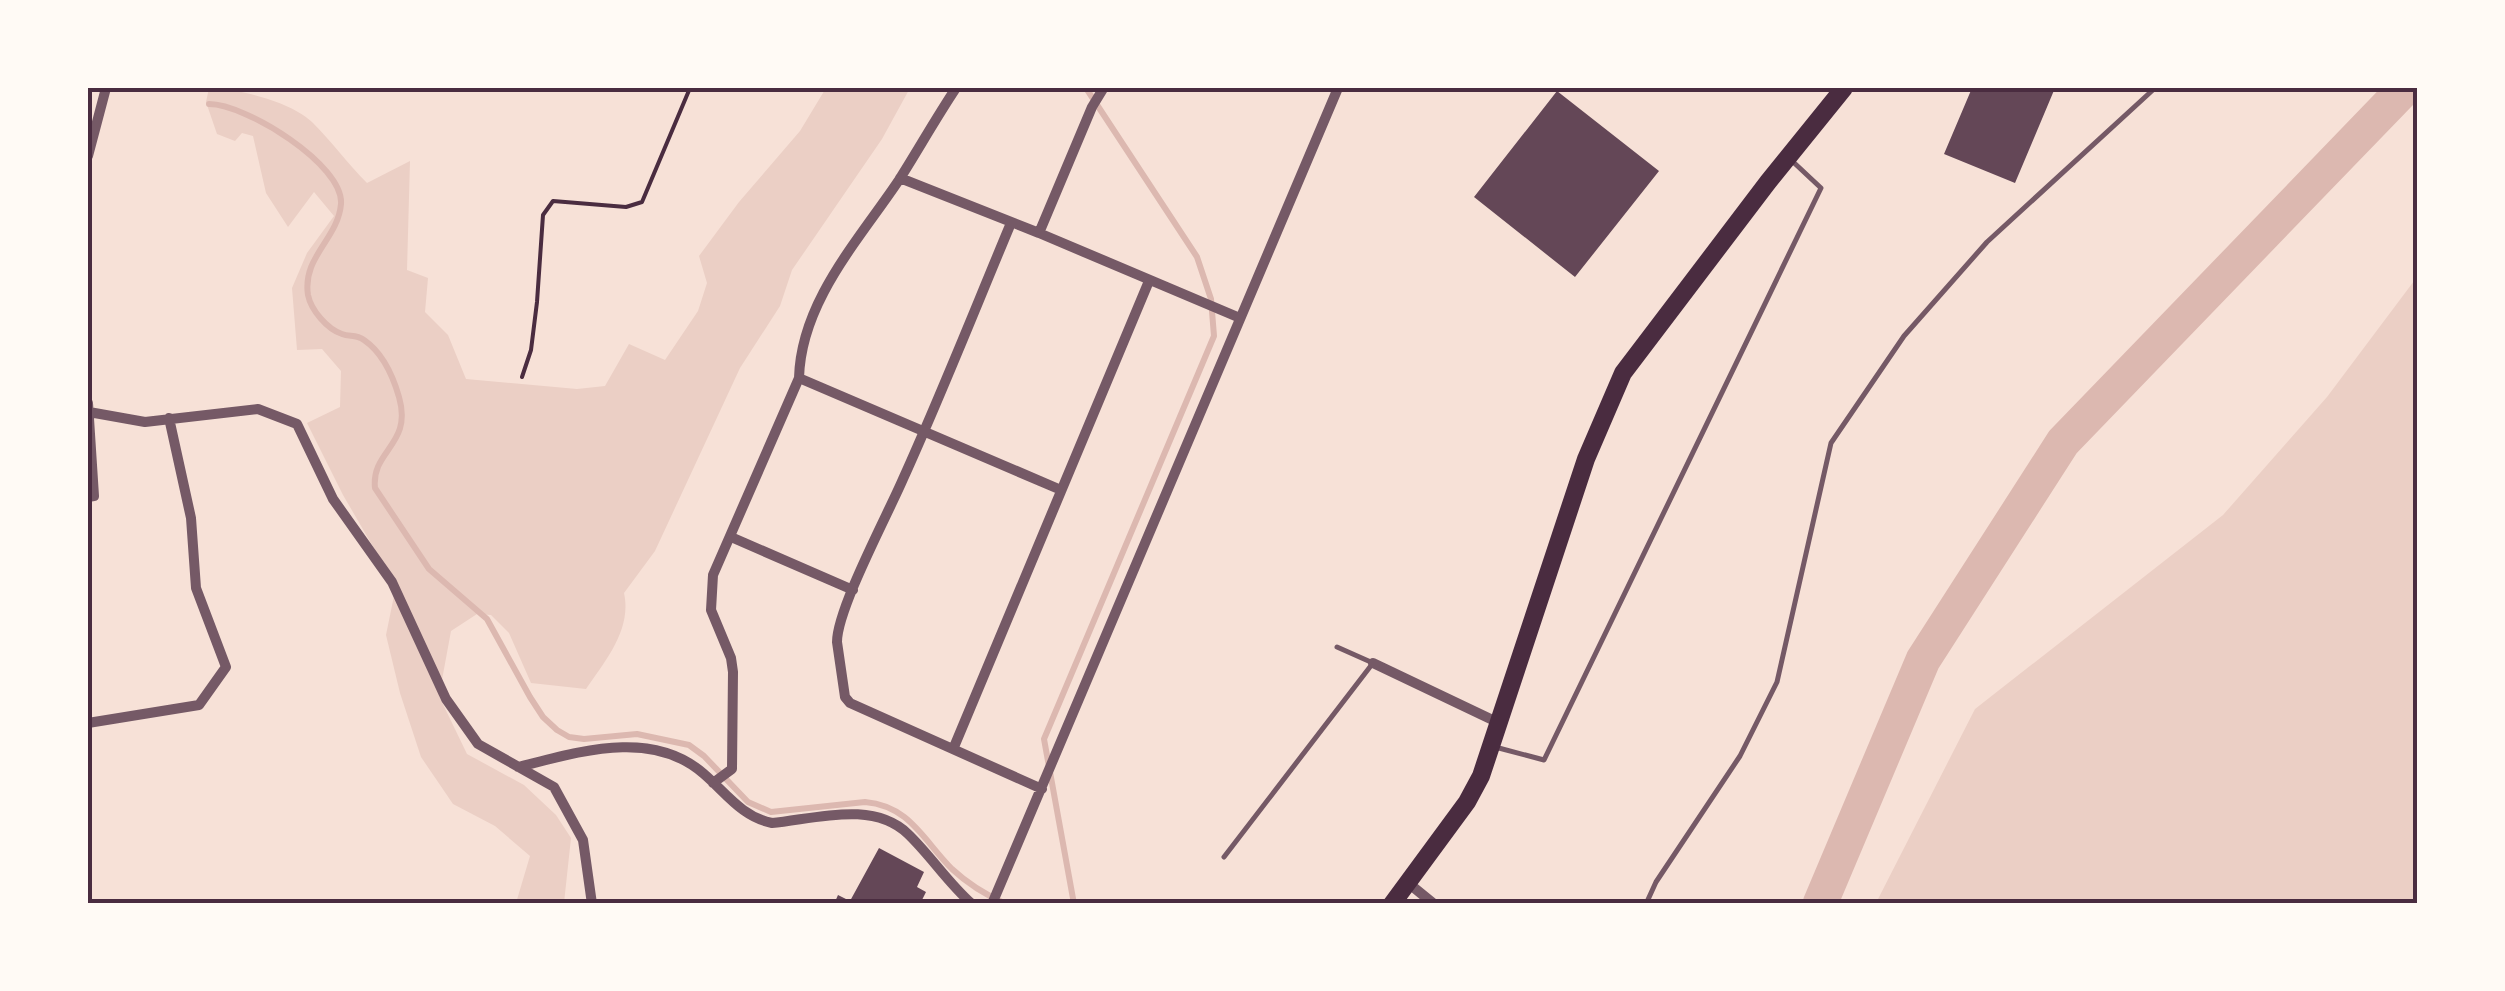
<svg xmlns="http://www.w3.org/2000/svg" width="2505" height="991" font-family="Rubik,sans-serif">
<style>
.green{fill:#ebcfc5}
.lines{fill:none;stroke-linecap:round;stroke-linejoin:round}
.stream{stroke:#dcb8b0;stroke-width:6}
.river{stroke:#dcb8b0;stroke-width:35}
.building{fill:#644757}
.path{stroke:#4a2c40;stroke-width:4}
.service{stroke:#755966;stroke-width:5}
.minor{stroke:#755966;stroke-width:10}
.trunk{stroke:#4a2c40;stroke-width:18}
.neatline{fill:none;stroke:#4a2c40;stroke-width:4}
</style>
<rect width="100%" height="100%" fill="#f7e1d7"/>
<!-- green -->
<path class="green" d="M209 88C236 88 293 102 313 123 332 142 348 164 367 183L410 161 407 270 428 278 425 312 448 335 466 379 577 389 605 386 629 344 665 360 698 311 707 283 699 256 739 202 800 131 826 88H910L882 139 792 270 780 306 740 368 655 551 624 593C632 629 606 660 586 689L531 683 509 633 491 615 477 614 451 631 439 696 467 754 524 785 556 815 571 838 564 903H516L530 856 495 826 453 804 421 757 400 693 386 635 396 586 343 495 307 423 340 407 341 371 322 349 297 350 292 288 307 253 334 216 314 192 288 227 266 193 253 136 242 133 235 141 217 134 206 102Z
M2417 277V903H1876L1975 709 2223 515 2327 397Z"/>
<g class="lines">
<!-- stream -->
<path class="stream" d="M209 104C246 104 344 165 341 204 338 239 302 257 308 295 311 310 327 329 342 334 350 337 356 334 364 340 383 353 393 376 399 397 413 445 371 450 375 488L429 569 487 619 530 697 543 717 557 730 569 737 584 739 637 734 689 745 704 756 748 802 771 812 865 802C910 806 923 840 952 869 968 884 986 895 1006 904
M1074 904 1044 739 1214 336 1211 299 1197 257 1086 88"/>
<!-- river -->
<path class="river" d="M1820 904 1923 660 2063 442 2405 88"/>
</g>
<!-- building -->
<path class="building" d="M1972 88H2055L2015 183 1944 154Z
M1557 91 1659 171 1575 277 1474 197Z
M879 848 924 872 917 887 926 892 922 900 928 904H834L838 895 850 901Z"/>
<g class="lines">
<!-- path -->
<path class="path" d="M522 377 531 350 537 302 543 215 553 201 626 207 642 202 690 88"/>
<!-- service -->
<path class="service" d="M1495 747 1544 760 1821 188 1790 159
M1224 857 1373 663 1337 647
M1646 904 1656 882 1740 756 1777 682 1831 443 1904 336 1987 242 2155 88"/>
<!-- minor -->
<path class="minor" d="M88 156 106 88
M900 178 1039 233 1240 318
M1011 223C975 309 941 395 903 479 888 514 837 609 837 642L845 697 850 703 1042 789
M1039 233 1092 107 1103 89
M799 378 1061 490
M88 403 94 496 88 497
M89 412 145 422 258 409 297 424 333 499 392 582 446 699 478 744 554 787 583 840 592 904
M731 537 853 590
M1373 663 1499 723
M88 723 199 705 226 667 196 588 191 518 169 418
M954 747 1149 281
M518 767C579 752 652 728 704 774 726 793 742 817 772 823 815 819 873 800 908 834 931 856 948 883 972 904
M713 783 732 769 733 672 731 658 711 610 713 575 799 378C801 302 858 241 899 180 918 150 936 118 956 88
M1407 882 1434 904
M992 904 1338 88"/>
<!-- trunk -->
<path class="trunk" d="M1392 904 1467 802 1481 776 1586 459 1623 373 1768 182 1844 88"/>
</g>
<!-- border -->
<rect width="2505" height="991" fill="none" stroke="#fffaf5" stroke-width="180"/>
<rect x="90" y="90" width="2325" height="811" class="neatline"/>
</svg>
